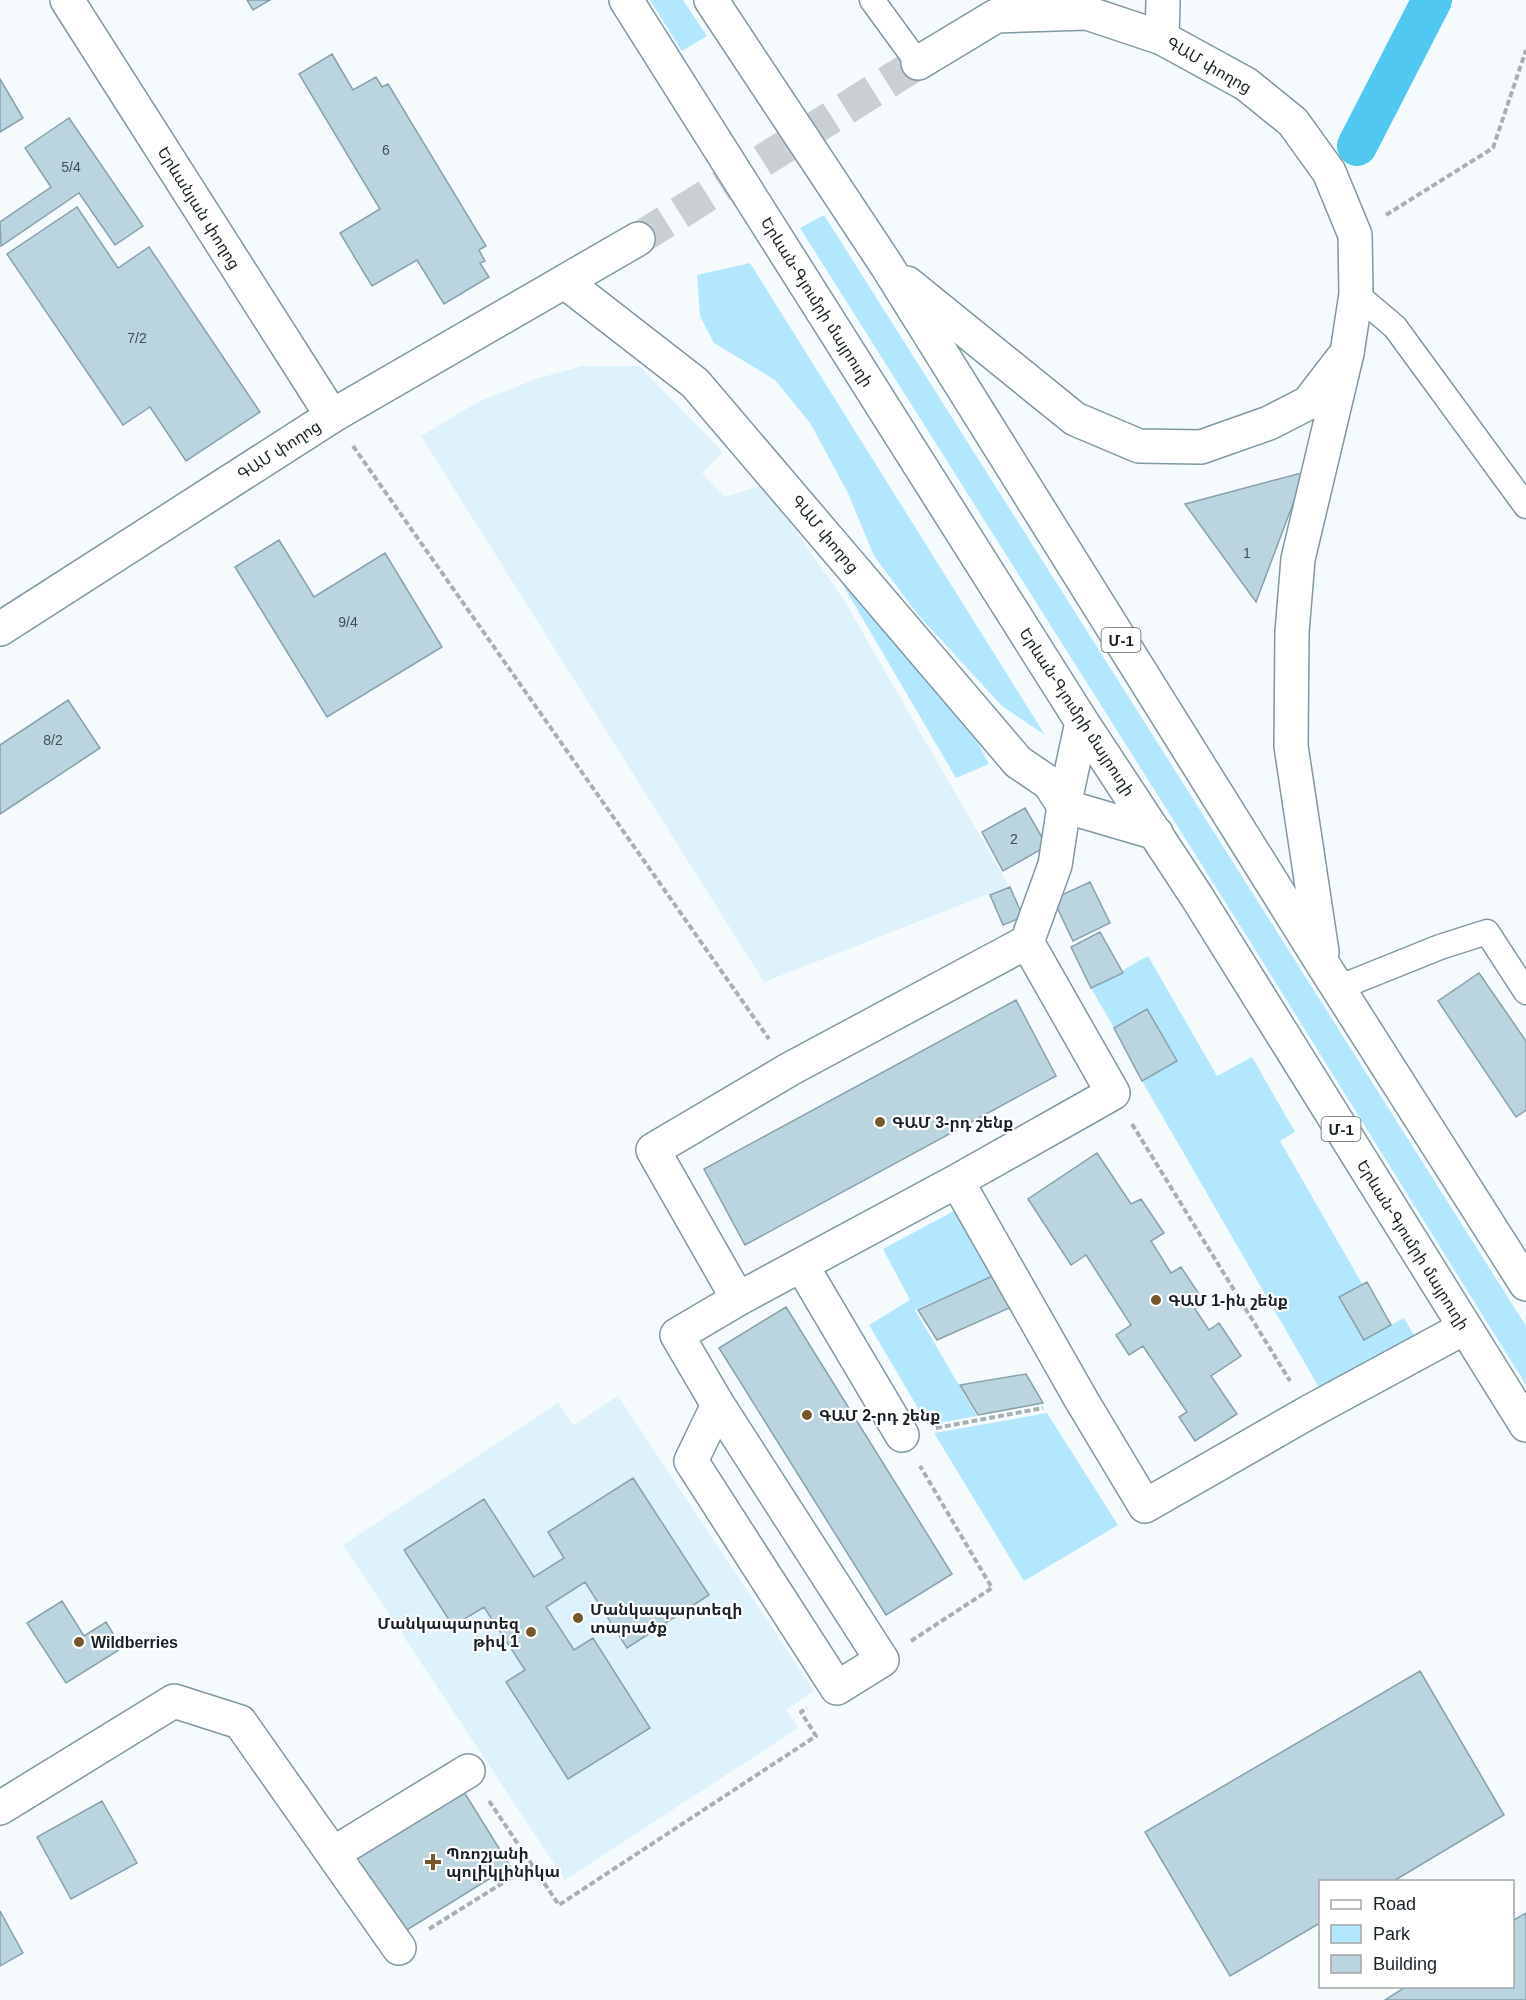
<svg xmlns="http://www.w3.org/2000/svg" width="1526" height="2000" font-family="Helvetica,'Noto Sans Armenian',sans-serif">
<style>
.built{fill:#ddf2fb}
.green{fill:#b3e7fd}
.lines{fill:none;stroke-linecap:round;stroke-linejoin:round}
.canal{stroke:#51c8f2;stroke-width:40}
.building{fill:#bad5e0;stroke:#88a1ac;stroke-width:1.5}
.secondary-tunnel{stroke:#c9cfd2;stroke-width:33;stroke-dasharray:33 16;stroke-linecap:butt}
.lane-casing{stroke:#7f98a2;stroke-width:27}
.street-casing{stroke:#7f98a2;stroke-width:36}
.secondary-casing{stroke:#7f98a2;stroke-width:36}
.highway-casing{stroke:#7f98a2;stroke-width:36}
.path{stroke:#a9b0b3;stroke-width:4;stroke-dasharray:6 3;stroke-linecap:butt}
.lane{stroke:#fff;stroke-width:24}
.street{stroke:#fff;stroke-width:33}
.secondary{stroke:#fff;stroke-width:33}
.highway{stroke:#fff;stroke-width:33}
.poi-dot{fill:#76582c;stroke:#fff;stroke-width:2}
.labels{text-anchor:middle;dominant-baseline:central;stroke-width:4.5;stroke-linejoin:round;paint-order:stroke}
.number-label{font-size:14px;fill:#404f54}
.shield{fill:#fff;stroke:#5d6467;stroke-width:1.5}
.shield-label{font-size:15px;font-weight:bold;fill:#182226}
.street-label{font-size:16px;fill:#182226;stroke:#fff}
.poi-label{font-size:16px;font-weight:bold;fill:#182226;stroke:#fff;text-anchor:start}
</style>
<rect width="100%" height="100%" fill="#f5fafd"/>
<!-- built -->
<path class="built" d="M582 366H639L723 452 702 473 725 497 760 486 790 523 845 602 1009 886 764 982 421 436 478 402 536 379Z
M618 1396 814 1691 786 1710 798 1728 565 1880 343 1545 558 1403 574 1425Z"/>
<!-- green -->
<path class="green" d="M650 0H683L707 36 682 51Z
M824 215 1526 1326V1385L1246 935 800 228Z
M750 263 1045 735 1002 706 919 616 874 556 848 493 810 423 775 380 714 343 700 316 697 275Z
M833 568 977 742 989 764 956 778Z
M1148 956 1217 1076 1252 1057 1295 1132 1280 1141 1387 1327 1404 1318 1415 1337 1321 1391 1142 1081 1177 1060 1147 1009 1114 1028 1091 988Z
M963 1206 999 1273 915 1310 977 1416 928 1425 869 1325 910 1300 883 1249Z
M1047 1413 1118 1525 1024 1581 934 1433Z"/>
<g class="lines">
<!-- canal -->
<path class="canal" d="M1357 146 1432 0"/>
</g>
<!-- building -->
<path class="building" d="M247 0H270L253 10Z
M332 54 353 90 376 77 382 87 388 84 486 246 479 250 485 261 480 263 489 277 444 304 417 260 372 286 340 233 380 209 299 74Z
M0 79 23 118 0 132Z
M69 118 143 226 115 245 79 193 1 246 0 222 51 187 25 148Z
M77 207 118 268 149 247 260 412 186 461 150 407 123 425 7 254Z
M1305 472 1256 602 1185 504Z
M279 540 314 597 385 553 442 647 327 717 235 567Z
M68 700 100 748 0 814V745Z
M1025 808 1047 846 1003 871 982 832Z
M1090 882 1110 923 1073 941 1053 899Z
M1010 887 1023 917 1003 925 990 895Z
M1100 932 1123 973 1091 988 1071 947Z
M1479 973 1526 1041V1110L1516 1117 1438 1001Z
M1016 1000 1056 1076 745 1245 704 1169Z
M1147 1009 1177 1061 1142 1081 1114 1028Z
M1097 1153 1131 1204 1141 1199 1164 1233 1151 1241 1171 1273 1181 1267 1201 1297 1191 1303 1209 1330 1219 1323 1241 1356 1211 1376 1237 1414 1195 1441 1179 1417 1187 1412 1143 1346 1129 1355 1116 1335 1131 1325 1086 1255 1071 1265 1028 1199Z
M999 1273 1016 1305 937 1340 918 1310Z
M1367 1282 1391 1325 1364 1340 1339 1297Z
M786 1307 952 1574 886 1615 719 1348Z
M1026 1374 1043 1403 978 1415 960 1385Z
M633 1478 709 1595 627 1648 585 1582 546 1607 574 1650 593 1638 650 1728 568 1779 506 1682 525 1670 484 1607 453 1626 404 1550 484 1499 534 1577 564 1558 548 1532Z
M62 1601 84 1636 106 1622 122 1648 66 1683 27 1623Z
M1420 1671 1504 1815 1392 1882H1320V1923L1230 1976 1145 1832Z
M464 1792 510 1866 402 1933 356 1859Z
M102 1801 137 1863 71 1899 37 1837Z
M0 1911 23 1953 0 1966Z
M1526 1913V2000H1385L1407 1986H1512V1921Z"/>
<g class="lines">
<!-- secondary-tunnel -->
<path class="secondary-tunnel" d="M638 239 918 63"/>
<defs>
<path id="lane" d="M872 0 918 63
M1356 294 1395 327 1526 506
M1338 988 1440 947 1487 932 1526 992"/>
<path id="street" d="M67 0 332 416
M1162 38 1163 0
M957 1181 1082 1401 1145 1506 1309 1412 1464 1328
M802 1266 902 1435
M738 1299 653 1150 790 1069 1027 942 1055 865 1064 806
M718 1405 691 1461 837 1688 882 1660 718 1405 677 1335 738 1299 957 1181 1113 1093 1027 942
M0 1808 174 1701 240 1722 399 1948
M334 1853 468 1771"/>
<path id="secondary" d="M918 63 996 16 1087 13 1162 38 1246 84 1293 122 1329 172 1355 235 1356 294 1347 353
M565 282 695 383 1018 762 1049 783 1064 806
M0 629 332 416 638 239"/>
<path id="highway" d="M626 0 1082 722 1197 897 1526 1425
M711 0 887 266 1324 966 1526 1284
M907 283 1075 419 1139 446 1201 447 1269 423 1308 403 1342 359
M1082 722 1064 806 1156 833
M1322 952 1291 746 1292 632 1298 559 1347 353"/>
</defs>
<!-- lane casing -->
<use href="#lane" class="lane-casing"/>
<!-- street casing -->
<use href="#street" class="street-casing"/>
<!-- secondary casing -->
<use href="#secondary" class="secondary-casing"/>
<!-- highway casing -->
<use href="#highway" class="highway-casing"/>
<!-- path -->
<path class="path" d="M1386 215 1493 148 1526 50
M353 446 769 1039
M1132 1124 1290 1381
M936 1428 1043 1408
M911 1641 992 1588 920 1466
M489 1801 559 1905 816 1736 801 1712 807 1708
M429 1929 533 1864"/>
<!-- lane -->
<use href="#lane" class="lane"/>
<!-- street -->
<use href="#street" class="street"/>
<!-- secondary -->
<use href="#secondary" class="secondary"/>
<!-- highway -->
<use href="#highway" class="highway"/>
</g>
<!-- markers -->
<g class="poi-dot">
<circle cx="880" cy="1122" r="6"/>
<circle cx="1156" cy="1300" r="6"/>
<circle cx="807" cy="1415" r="6"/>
<circle cx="578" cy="1618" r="6"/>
<circle cx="531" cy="1632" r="6"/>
<circle cx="79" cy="1642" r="6"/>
<path d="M430 1853h6v6h6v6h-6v6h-6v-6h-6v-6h6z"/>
</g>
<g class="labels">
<!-- number labels -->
<g class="number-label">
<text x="386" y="150">6</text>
<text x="71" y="167">5/4</text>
<text x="137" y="338">7/2</text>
<text x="1247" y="553">1</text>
<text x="348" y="622">9/4</text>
<text x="53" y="740">8/2</text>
<text x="1014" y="839">2</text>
</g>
<!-- shield labels -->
<g class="shield">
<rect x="1101.5" y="628" width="39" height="24" rx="4.5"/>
<rect x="1321.5" y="1117" width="39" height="24" rx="4.5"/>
</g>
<g class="shield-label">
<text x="1121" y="640">Մ-1</text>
<text x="1341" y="1129">Մ-1</text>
</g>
<!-- street labels -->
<g class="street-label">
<text transform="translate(1209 65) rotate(30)">ԳԱՄ փողոց</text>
<text transform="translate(199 208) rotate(58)">Երևանյան փողոց</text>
<text transform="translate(817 302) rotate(58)">Երևան-Գյումրի մայրուղի</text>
<text transform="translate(279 450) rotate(-33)">ԳԱՄ փողոց</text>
<text transform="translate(825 534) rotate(50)">ԳԱՄ փողոց</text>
<text transform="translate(1077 712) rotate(57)">Երևան-Գյումրի մայրուղի</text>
<text transform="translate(1413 1245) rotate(58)">Երևան-Գյումրի մայրուղի</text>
</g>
<!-- poi labels -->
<g class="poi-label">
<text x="892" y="1122">ԳԱՄ 3-րդ շենք</text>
<text x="1168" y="1300">ԳԱՄ 1-ին շենք</text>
<text x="819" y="1415">ԳԱՄ 2-րդ շենք</text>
<text x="590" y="1609">Մանկապարտեզի<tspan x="590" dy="18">տարածք</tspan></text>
<text x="519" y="1623" text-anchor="end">Մանկապարտեզ<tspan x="519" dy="18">թիվ 1</tspan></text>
<text x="91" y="1642">Wildberries</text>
<text x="446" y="1853">Պռոշյանի<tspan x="446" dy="18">պոլիկլինիկա</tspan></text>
</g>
</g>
<!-- legend -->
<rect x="1319" y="1880" width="195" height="108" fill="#ffffff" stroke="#a3a7a8" stroke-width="1.5"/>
<rect x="1331" y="1900" width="30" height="9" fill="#ffffff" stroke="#a3a7a8" stroke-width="1.5"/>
<text x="1373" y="1910" font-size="18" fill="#182226">Road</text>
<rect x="1331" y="1925" width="30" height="18" fill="#b3e7fd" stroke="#a3a7a8" stroke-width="1.5"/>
<text x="1373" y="1940" font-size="18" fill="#182226">Park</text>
<rect x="1331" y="1955" width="30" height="18" fill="#bad5e0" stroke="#a3a7a8" stroke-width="1.5"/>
<text x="1373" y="1970" font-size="18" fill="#182226">Building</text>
</svg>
